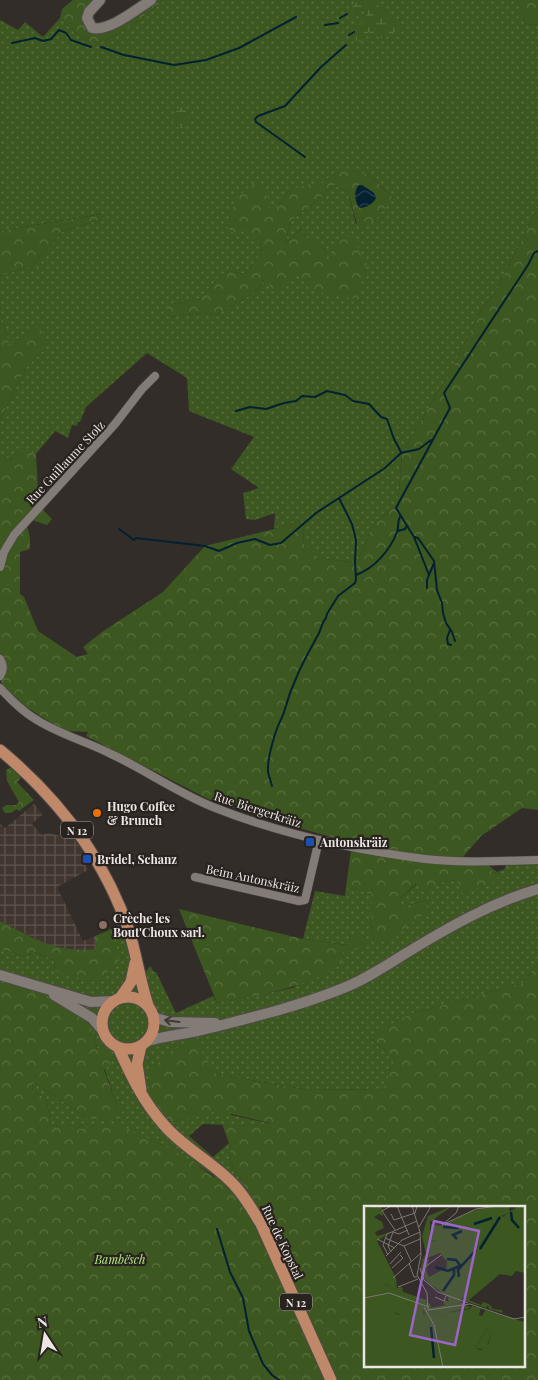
<svg xmlns="http://www.w3.org/2000/svg" width="538" height="1380" font-family="'Playfair Display',serif">
<style>
.industrial{fill:url(#industrial-grid)}
.grass{fill:url(#grass-dots);fill-rule:evenodd}
.forest{fill:url(#forest-crowns);fill-rule:evenodd}
.wetland{fill:url(#wetland-marsh)}
.water{fill:url(#water-waves)}
.lines{fill:none;stroke-linecap:round;stroke-linejoin:round}
.stream{stroke:#042132;stroke-width:2}
.street-casing{stroke:#514b49;stroke-width:9}
.secondary-casing{stroke:#514b49;stroke-width:12}
.primary-casing{stroke:#514b49;stroke-width:13}
.street{stroke:#827b76;stroke-width:8}
.secondary{stroke:#827b76;stroke-width:10}
.primary{stroke:#bf8869;stroke-width:11}
.oneway{stroke:#3f3935}
.food-dot{fill:#e8710a;stroke:#29231f;stroke-width:2}
.transit-dot{fill:#1a4fb4;stroke:#29231f;stroke-width:2}
.education-dot{fill:#8d6e63;stroke:#29231f;stroke-width:2}
.labels{text-anchor:middle;dominant-baseline:central;stroke-width:4.5;stroke-linejoin:round;paint-order:stroke}
.shield{fill:#29231f;stroke:#b1aca9;stroke-width:1}
.shield-label{font-size:11px;font-weight:bold;fill:#ebe6e4}
.street-label{font-size:12px;fill:#ebe6e4;stroke:#29231f}
.poi-label{font-size:12px;font-weight:bold;fill:#ebe6e4;stroke:#29231f;text-anchor:start}
.park-label{font-size:12px;font-style:italic;fill:#b2e97d;stroke:#29231f}
.inset-river{fill:none;stroke:#042132;stroke-width:2.5}
.inset-road{fill:none;stroke:#7d7774;stroke-width:1}
.view{fill:#9d64ca;fill-opacity:0.15;stroke:#9d64ca;stroke-width:2.5}
.inset-edge{fill:none;stroke:#ebe6e4;stroke-width:2.5}
</style>
<defs>
<pattern id="industrial-grid" width="8" height="8" patternUnits="userSpaceOnUse" patternTransform="scale(1.25)"><rect width="8" height="8" fill="#41362f"/><path d="M0 4h8M4 0v8" fill="none" stroke="#5d534d"/></pattern>
<pattern id="grass-dots" width="8" height="8" patternUnits="userSpaceOnUse" patternTransform="scale(1.25)"><rect width="8" height="8" fill="#3c571f"/><path d="M2 2h.1M6 6h.1" fill="none" stroke="#586f3f" stroke-width="1.8" stroke-linecap="round"/></pattern>
<pattern id="forest-crowns" width="20" height="18" patternUnits="userSpaceOnUse" patternTransform="scale(1.25)"><rect width="20" height="18" fill="#3c571f"/><path d="M2 6a3 3 0 1 1 6 0M12 15a3 3 0 1 1 6 0" fill="none" stroke="#586f3f"/></pattern>
<pattern id="wetland-marsh" width="20" height="14" patternUnits="userSpaceOnUse" patternTransform="scale(1.25)"><rect width="20" height="14" fill="#3c571f"/><path d="M1 5h8M5 5V1M11 12h8M15 12V8" fill="none" stroke="#586f3f"/></pattern>
<pattern id="water-waves" width="16" height="10" patternUnits="userSpaceOnUse" patternTransform="scale(1.25)"><rect width="16" height="10" fill="#042132"/><path d="M0 5q4-4 8 0t8 0" fill="none" stroke="#294150"/></pattern>
</defs>
<rect width="100%" height="100%" fill="#332d29"/>
<!-- industrial -->
<path class="industrial" d="M34 804 43 814 32 824 42 835 48 833 74 839 83 851 82 859 88 870 57 887 83 941 95 936V949L75 951 46 944 0 921V824L5 828Z"/>
<!-- grass -->
<path class="grass" d="M165 0H521V11L526 25 538 24V208L493 296 482 308 454 365 402 453 398 504 373 524 357 563 319 558 304 544 303 525 299 521 274 529 275 513 255 520 246 519 243 493 259 488 231 469 254 437 189 411 187 378 147 353 86 407 80 422H78L77 426 72 425 68 438 55 431 36 454 24 451 14 459 0 457V420L26 367 44 350 9 345 0 307V276L32 266 63 231 102 219 100 214 0 231V20L18 30 25 22 43 37 60 18C69 26 79 38 91 42 107 48 151 10 165 0ZM370 175 393 198 356 224 348 192 334 185 316 202 290 221 286 243 301 229 307 238 324 249 328 263 342 238 356 299 297 270 265 279 258 289 247 297 215 315 202 313 169 317 171 304 200 299 221 275 229 271 245 274 262 253 260 240 245 230 267 209 276 210 289 190 318 187Z
M463 857 461 860 484 862 497 872 505 869 506 861 538 860V963L523 983 410 1014 369 1037 395 1058 384 1090 304 1089 216 1074 171 1122 189 1117H206L213 1111 272 1124 253 1126 203 1124 189 1136 213 1157 229 1143 231 1165 241 1179 261 1224 212 1174 159 1143 94 1126 75 1131 83 1124 51 1126 46 1097 33 1093 32 1081 89 1119 122 1114 118 1108 89 1024 18 987 0 983V949L24 956 36 952 54 960 55 971 116 939 107 931 119 924 123 937 132 940 147 985 145 973 150 966 154 972H156L176 1013 213 996 217 1003 293 988 343 952 348 945 303 939 315 891 345 896 346 887 373 894 371 937 429 911 427 900 398 908V900L417 884 437 883 457 880 463 893 499 874 493 872 483 863C469 866 459 865 445 860Z"/>
<!-- forest -->
<path class="forest" d="M73 0H97L86 11 90 30 153 0H165C151 10 107 48 91 42 79 38 69 26 60 18L62 9Z
M521 0H538V24L526 25 521 11Z
M340 167 370 175 393 198 377 218 364 226 357 224 348 192 334 185 316 202 290 221 286 243 301 229 307 238 324 249 328 262 342 237H352L367 264 356 299 310 290 297 271 285 288 275 291 264 280 258 289 247 297 215 315 202 313 169 317 166 311 171 304 200 299 221 275 229 271 245 274 262 253 260 240H250L245 230 233 233 227 227 235 199 253 184 261 188 268 198V208L276 210 289 190 310 184 318 187Z
M538 208V810L522 808 481 836 463 857 446 860C457 867 470 866 483 863L493 872 500 875 493 883 462 893 457 880 437 883 427 896 416 884 398 900V908L427 900 429 911 384 942 371 938 372 894 346 887 352 843 264 818 208 799 86 736 88 732 68 731 54 725 25 706 2 686 0 675V457L14 459 24 450 36 454 39 506 52 519 47 525 32 520 27 524 30 539V549L20 552V594L24 597 38 631 77 657 88 654 83 647 102 632 163 592 205 546 274 529 299 521 303 525 304 544 319 558 357 563 373 524 398 504 402 453 454 365 482 308 493 296Z
M101 214 102 219 63 231 32 266 0 276V231Z
M0 307 9 344 39 326 45 338 44 350 26 367 0 420Z
M12 767 21 778 17 782 34 800 19 811 17 809 11 813H5L2 808 6 805H16L19 802 7 781 6 770Z
M179 909 303 939 347 945 358 932 363 935 366 946 343 952 342 964C301 990 263 994 217 1003Z
M0 921C34 938 55 953 95 949V936L107 931 116 939 119 964 93 982 55 971 54 960 36 952 24 956 0 949Z
M538 963V1380H0V982C28 989 67 1003 88 1023 93 1029 95 1041 97 1049L109 1054 110 1065 104 1070 118 1108 123 1114 120 1118 89 1119 32 1081 33 1093 46 1097 51 1126 84 1123 76 1130 94 1126H122L159 1143 185 1157 230 1188 260 1222 241 1179 231 1165 229 1143 222 1124 253 1126 270 1123 232 1114 222 1118 213 1112 206 1117H189L171 1122 158 1107 149 1090 151 1069 174 1049 194 1040 216 1074 304 1089 383 1090 395 1058 368 1036 410 1014 523 983ZM366 1208H524V1366H366Z"/>
<!-- wetland -->
<path class="wetland" d="M360 0H371L397 22 399 30 381 38 368 32 366 39 360 42 356 40 354 32 355 26 362 23 368 11 366 8 348 15V12L350 11 353 5Z
M181 107C191 111 189 120 184 128H180L174 125 172 119 174 113Z"/>
<!-- water -->
<path class="water" d="M359 185H362L374 193 376 198C373 204 366 208 359 208 355 201 353 191 359 185Z"/>
<g class="lines">
<!-- stream -->
<path class="stream" d="M340 18 347 14
M325 25 338 23
M349 35 354 32
M12 43 35 38 43 41 51 39 59 30 66 33 71 40 91 47
M101 47 124 55 174 65 206 60 239 48 296 17
M305 157 256 122 255 119 258 116 285 106 321 67 346 45
M236 411 250 407 266 409 284 403 296 401 302 396 315 397 327 391 345 395 353 401 369 404 381 417 387 419 394 439 401 452
M119 529 134 540 136 538 205 546 219 551 237 543 255 539 270 545 281 543 316 513 385 468 401 453 419 449 431 440
M398 531 405 529 406 527
M415 537 418 538 434 561 437 590 442 603 443 613 446 623 452 632 455 641
M356 575C375 568 390 550 397 532 399 527 397 522 400 517
M429 575 434 563
M427 588V580L429 575 414 537 396 508 450 408 444 393 528 265 534 253 538 251
M450 630 447 638 448 644 451 645
M272 786C271 781 268 775 268 771 267 760 274 736 278 726 280 721 283 716 284 712 292 683 303 662 318 635 321 630 322 622 326 618L327 614 338 596 355 583 356 579 355 562 356 540 352 524 339 498
M217 1229 230 1272 243 1298 249 1331 263 1364 272 1375 279 1380"/>
<defs>
<path id="street" d="M0 567 4 552 14 535 115 424 142 389 155 376
M0 659C4 665 4 670 0 676
M0 688C11 700 23 712 37 720 59 734 85 741 109 753 144 769 176 792 213 807 278 833 355 850 425 859 462 863 500 861 538 860
M195 877 299 901 305 900 319 840"/>
<path id="secondary" d="M100 0 89 12 87 18 92 28C109 32 137 9 151 0
M0 975 91 1002 114 1001
M54 995 92 1018 103 1031
M153 1017 170 1022 215 1023
M147 1041C168 1035 189 1034 210 1028 254 1017 299 1006 341 989 365 980 387 965 408 952 449 927 491 903 538 889"/>
<path id="primary" d="M0 750C59 799 104 857 129 931 137 956 140 983 149 1008
M102 1023a26 26 0 1 1 52 0a26 26 0 1 1-52 0Z
M120 998 131 982 135 963
M141 1046 137 1064 141 1090
M118 1047C131 1076 144 1103 165 1126 186 1150 215 1163 235 1186 246 1198 253 1211 261 1224L331 1380"/>
</defs>
<!-- street casing -->
<use href="#street" class="street-casing"/>
<!-- secondary casing -->
<use href="#secondary" class="secondary-casing"/>
<!-- primary casing -->
<use href="#primary" class="primary-casing"/>
<!-- street -->
<use href="#street" class="street"/>
<!-- secondary -->
<use href="#secondary" class="secondary"/>
<!-- primary -->
<use href="#primary" class="primary"/>
</g>
<!-- one-way arrows -->
<defs><path id="oneway-shaft" d="M-6 0H5M1.5-3L5.5 0L1.5 3" fill="none" stroke-width="1.6" stroke-linecap="round" stroke-linejoin="round" transform="scale(1.25)"/></defs>
<use class="oneway" href="#oneway-shaft" transform="translate(172 1021) rotate(-173)"/>
<!-- markers -->
<circle class="food-dot" cx="97" cy="813" r="5"/>
<g class="transit-dot">
<rect x="305" y="837" width="10" height="10" rx="2.5"/>
<rect x="82" y="854" width="10" height="10" rx="2.5"/>
</g>
<circle class="education-dot" cx="103" cy="925" r="5"/>
<g class="labels">
<!-- shield labels -->
<g class="shield">
<rect x="61" y="821.5" width="32" height="17" rx="4"/>
<rect x="280" y="1293.5" width="32" height="17" rx="4"/>
</g>
<g class="shield-label">
<text x="77" y="830">N 12</text>
<text x="296" y="1302">N 12</text>
</g>
<!-- street labels -->
<g class="street-label">
<text transform="translate(65 462) rotate(-47)">Rue Guillaume Stolz</text>
<text transform="translate(258 809) rotate(18)">Rue Biergerkräiz</text>
<text transform="translate(253 878) rotate(12)">Beim Antonskräiz</text>
<text transform="translate(283 1242) rotate(65)">Rue de Kopstal</text>
</g>
<!-- poi labels -->
<g class="poi-label">
<text x="107" y="806">Hugo Coffee<tspan x="107" dy="14">&amp; Brunch</tspan></text>
<text x="320" y="842">Antonskräiz</text>
<text x="97" y="859">Bridel, Schanz</text>
<text x="113" y="918">Crèche les<tspan x="113" dy="14">Bout'Choux sarl.</tspan></text>
</g>
<!-- park labels -->
<g class="park-label">
<text x="120" y="1259">Bambësch</text>
</g>
</g>
<!-- overview -->
<g transform="translate(364 1206)">
<rect width="161" height="161" fill="#332d29"/>
<path d="M131 0H145L146 7 128 13 129 23 90 68 82 62 83 56 76 47 58 54 66 46 65 38 72 34H66L67 18 77 20 108 5ZM31 70V75L29 73 24 79 31 78 34 86 66 98 67 102 82 99 79 98 81 94 87 97 95 95 107 102 86 106 83 112 68 105V111L73 113 67 112 69 116 55 109 54 105 61 109 60 105 45 96 36 109 29 105 32 98 3 90 27 84 20 77ZM122 123 127 129 118 155 99 158 108 145 114 146 118 143 112 142Z" fill="#3c571f"/>
<path d="M18 0 19 10 15 8 10 11 18 16 20 22 11 26 13 30 27 26 13 35 32 72 33 82 38 81 39 86 63 94 61 98 34 86 31 78 29 82 22 76 21 79 30 84 3 90 33 89 31 107 35 109 45 96 58 99 60 110 69 116 63 108 68 105 83 112V107L106 103 108 100 117 102 115 109 118 110 121 104 160 116 161 161H0V2ZM122 123 127 129 125 137 118 145 112 142ZM88 0 66 16V34L75 35 65 38 68 45 58 53H65L62 64 65 71 78 64 86 63 90 68 129 23 128 13 136 8 139 11 154 0H161V67L152 65 148 70 136 68 105 94 117 99 119 96 125 98 129 103 138 104 139 107 125 103 124 99 122 102 101 95 99 91 96 97 85 99 84 91 64 77 56 66 58 53 62 48 58 30 64 10Z" fill="#3c571f" fill-rule="evenodd"/>
<path class="inset-river" d="M147 6 148 14 155 22M110 18 128 12M79 21 95 22M93 33 89 29 98 25M116 43 136 11M83 53 92 54 96 59M71 61 84 65 98 59M95 71 94 64 112 44M79 85 90 69V63M67 121 70 152"/>
<path class="inset-road" d="M27 0 18 5 31 24M33 0 45 29M48 0 56 26 57 49 53 69 63 87 64 104M95 0 92 7 78 19 112 3 133 0M27 8 30 14 51 7 53 0M55 21 67 0M29 26 35 28 44 24M21 32 40 40 47 55M13 33 31 42M40 40 56 33M27 46 24 40 29 26M24 49 19 39 23 28 53 15M22 50 38 34 56 26M45 57 50 71H53M26 58 37 46M28 62 39 52 36 49M56 62 60 74 74 86 104 97M59 70 61 61 77 49M29 72 57 47M34 81 54 73M71 91 80 95 82 90M0 92 25 87 65 101M60 101 70 119 79 161M64 104 106 98 150 113 162 111"/>
<path class="view" d="M70 15 115 25 91 139 46 129Z"/>
<rect width="161" height="161" class="inset-edge"/>
</g>
<!-- north arrow -->
<g transform="translate(45 1335) rotate(348)" stroke="#29231f" stroke-width="4" paint-order="stroke">
<path d="M0-4L9 19L0 12L-9 19Z" fill="#ebe6e4"/>
<text y="-8" font-size="14" font-weight="bold" text-anchor="middle" fill="#ebe6e4">N</text>
</g>
</svg>
